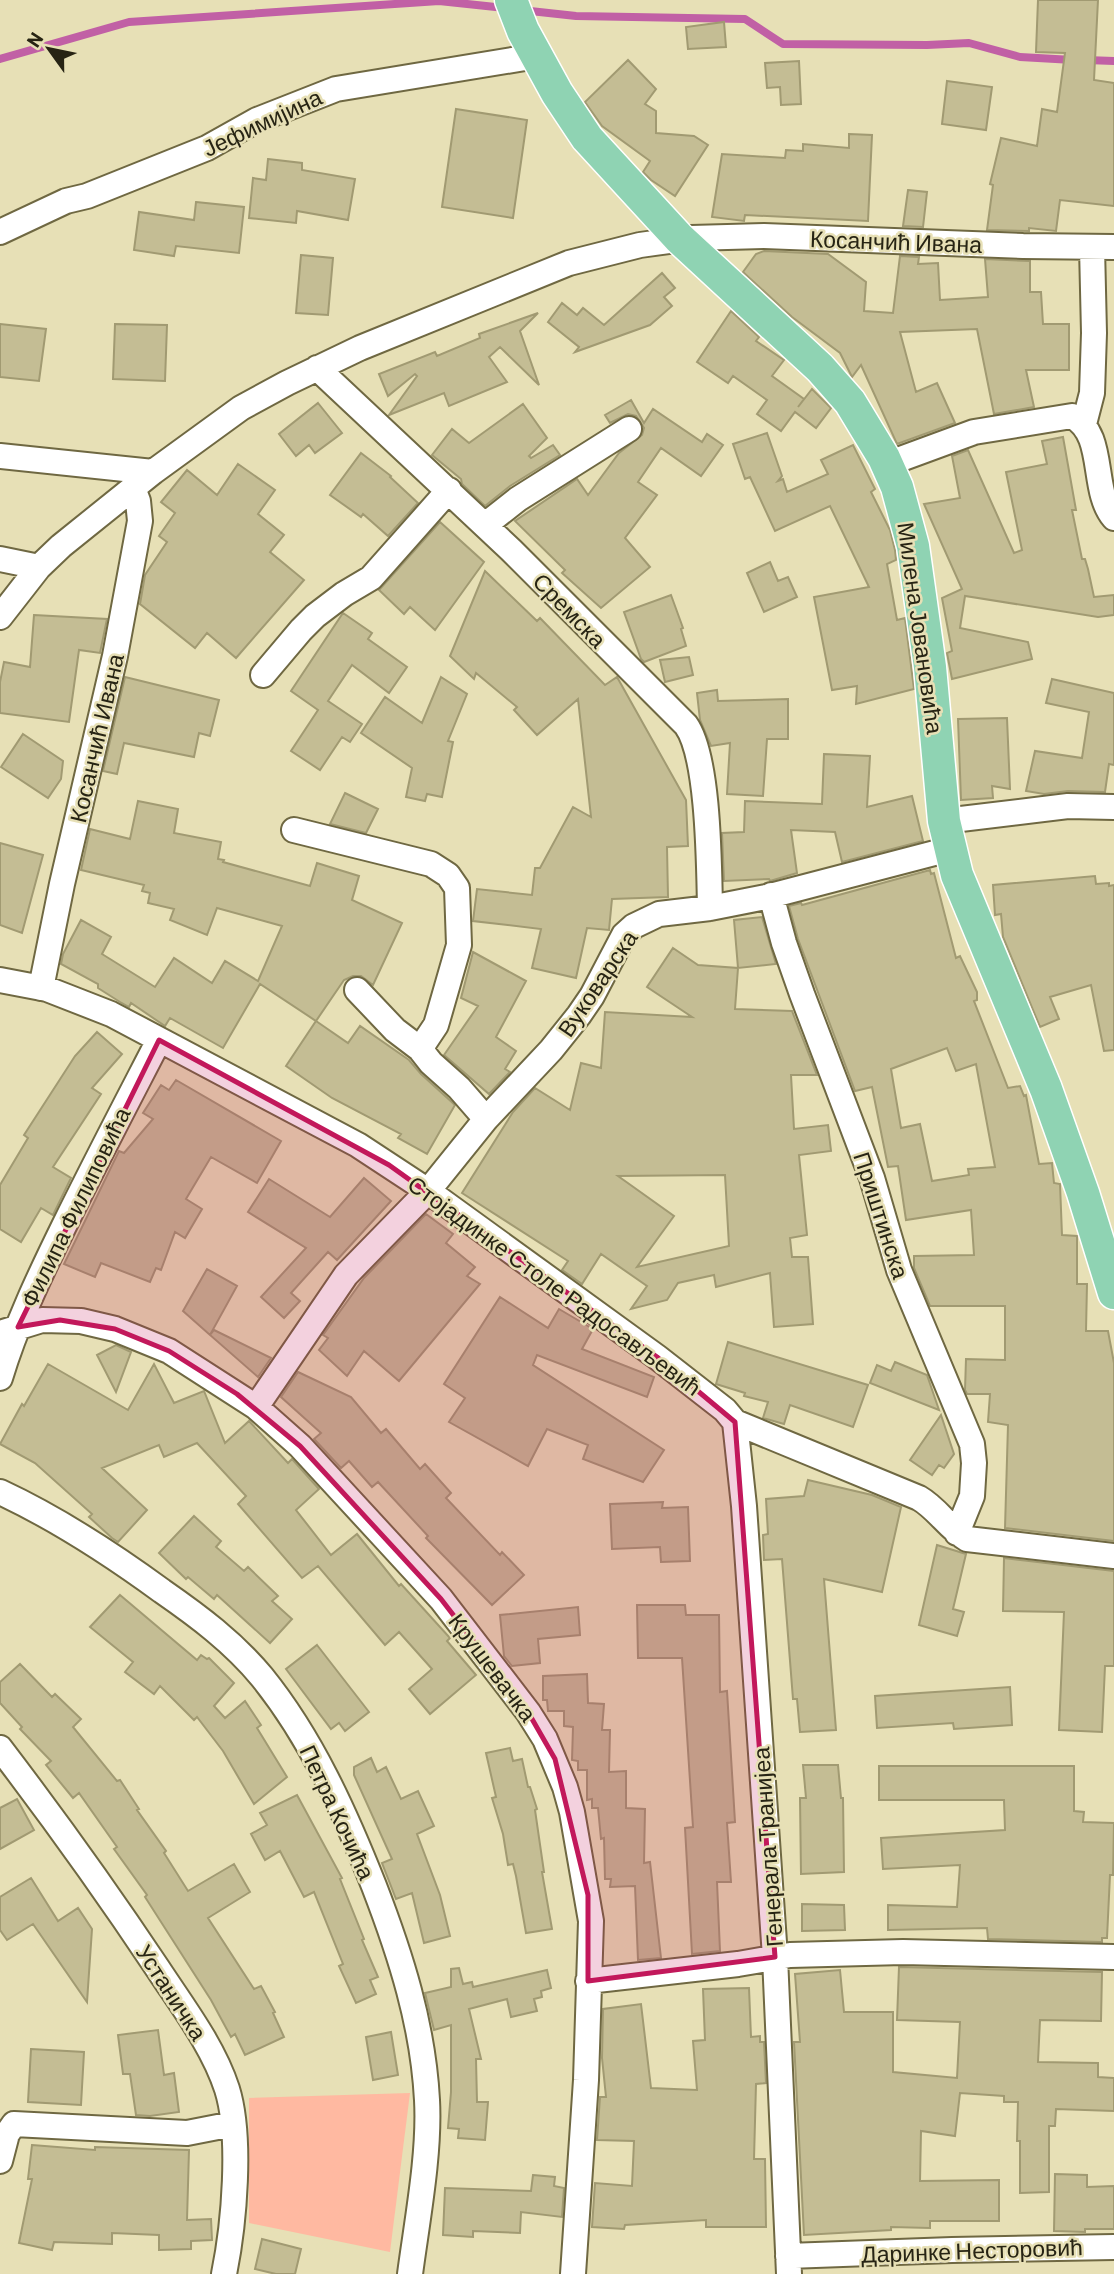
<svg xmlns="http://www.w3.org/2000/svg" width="1114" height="2274" font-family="Barlow,sans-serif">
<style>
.green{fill:#ffb9a1}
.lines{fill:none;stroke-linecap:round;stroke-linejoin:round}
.stream{stroke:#c160a5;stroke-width:8}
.building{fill:#c4bd94;stroke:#a19a72;stroke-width:2;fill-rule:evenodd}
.minor-casing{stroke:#6f6842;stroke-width:28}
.major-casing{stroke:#fff;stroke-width:35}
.minor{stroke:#fff;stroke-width:24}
.major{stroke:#8fd3b3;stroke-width:32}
.marked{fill:#c2185b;fill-opacity:0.2;stroke:#c2185b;stroke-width:5;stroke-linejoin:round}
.labels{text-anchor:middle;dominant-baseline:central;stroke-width:5;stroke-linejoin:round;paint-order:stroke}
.street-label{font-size:23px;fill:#272414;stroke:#e7e0b6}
</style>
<rect width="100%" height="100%" fill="#e7e0b6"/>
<!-- green -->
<path class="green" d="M410 2093 390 2252 249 2223V2098Z"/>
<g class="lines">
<!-- stream -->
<path class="stream" d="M521 10 576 16 745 19 783 44 927 45 969 43 1020 57 1073 60
M0 59 129 22 439 1 505 8
M1086 60 1114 61"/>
</g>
<!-- building -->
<path class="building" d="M1038 0H1098L1094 80 1114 83V206L1060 200 1056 231 1029 228V231L987 230 993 185 990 184 1001 138 1037 146 1042 109 1057 112 1065 53 1036 52Z
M724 22 726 47 688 49 686 27Z
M628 60 656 89 645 104 656 111V133L694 136 708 145 675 196 651 180 643 172 650 161 602 126 585 102Z
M799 61 801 104 781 105 780 87 767 88 765 63Z
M947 81 992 87 986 130 942 124Z
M456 109 527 120 513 218 442 207Z
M849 134 872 135 868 221 745 215 744 221 712 217 722 154 785 158 786 150 803 151V144L849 148Z
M268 159 302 163V170L355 179 348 220 297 211 296 223 249 218 253 178 266 180Z
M908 190 927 192 923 227 903 226Z
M196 202 244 207 239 253 176 246 174 256 134 250 139 212 194 220Z
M764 251 828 254 866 282 864 311 893 313 900 256 919 257 918 264 938 263 940 300 988 297 985 259 1030 261V292H1041L1043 324H1069V370H1026L1034 407 994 414 977 329 900 332 916 392 937 383 955 423 897 444 861 365 852 377 840 353 792 317 743 272 756 254Z
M301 255 333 258 328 315 296 313Z
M662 273 675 288 664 297 672 306 650 325 575 352 579 347 548 322 562 303 577 315 583 308 604 325Z
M731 311 759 337 756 341 784 360 772 376 804 399 798 407 812 389 831 408 816 428 795 412 781 431 757 414 767 400 733 376 728 383 697 362Z
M538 313 520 331 539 385 500 347 489 357 507 382 449 406 444 393 389 415 417 376 415 374 388 396 379 374 435 352 437 356 480 338 479 334Z
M0 324 46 329 39 381 0 377Z
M115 324 167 325 165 381 113 379Z
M631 400 644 423 653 409 702 442 707 434 723 445 701 476 661 448 638 482 657 495 625 538 650 567 601 608 562 573 565 570 515 521 577 479 588 495 619 453 642 435 644 428 636 416 628 414 610 423 605 415Z
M318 403 342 433 315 453 309 445 296 456 279 434Z
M523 404 547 438 529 456 531 458 553 445 560 455 510 486 485 506 462 484 461 479 432 455 452 429 469 443Z
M767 433 782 476 778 481 783 479 787 492 828 474 821 460 853 445 875 489 871 492 890 530 895 550 896 560 887 564 897 620 905 618 914 689 856 704 857 686 832 690 814 597 869 587 830 506 775 531 750 477 745 479 733 444Z
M1063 437 1076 510H1072L1082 559H1085L1088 569 1094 597 1114 595V615L1098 617 965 596 960 628 1028 642 1032 659 952 679 947 653 952 651 942 598 962 589 924 504 960 498 952 456 968 450 1014 553 1022 550 1006 472 1047 464 1042 441Z
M361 453 391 476 390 477 418 503 388 536 363 514 361 517 330 495Z
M238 464 275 490 258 514 284 535 270 552 304 580 236 658 207 633 195 648 140 604 145 575 167 542 159 536 175 513 161 502 187 470 217 495Z
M440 522 484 562 435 630 410 607 404 614 379 590Z
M770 562 778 581 788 577 797 597 764 612 747 573Z
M485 571 537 621 540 618 605 685 617 677 686 800 688 846 667 847 668 897 612 899 609 930 587 928 576 978 532 968 541 929 473 921 477 889 532 895 535 868H540L573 807 591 817 578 699 537 735 514 710 517 707 476 673 474 679 450 656Z
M671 595 683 628 681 629 686 646 644 662 641 659 624 612Z
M343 613 372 633 368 639 407 667 389 693 352 665 328 701 362 724 350 742 342 737 320 770 291 751 318 710 291 691Z
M34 615 107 619 100 653 79 650 69 722 0 713V682L4 662 30 667Z
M689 657 693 675 665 682 660 660Z
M125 677 219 700 210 736 199 733 194 757 124 743 117 774 103 771Z
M441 677 467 694 448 741 453 742 442 797 427 794 425 801 406 797 412 768 361 733 385 697 422 723Z
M1052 679 1114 693V765L1109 764 1105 792 1068 791 1044 794 1026 791 1035 751 1082 758 1089 712 1046 703Z
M717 690 718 701 788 699V739H767L763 796 727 794 730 743 711 746 700 720 697 693Z
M1007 718 1010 789 992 786 993 798 961 800 958 719Z
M23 734 63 761 61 779 48 798 1 767Z
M824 754 870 756 867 807 912 796 923 841 842 862 835 832 791 830 797 873 770 881 769 879 724 881 722 833 744 832 745 801 822 804Z
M345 793 378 809 366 833 330 824Z
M138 801 178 809 174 833 221 842 218 859 224 860 223 862 310 886 317 863 359 876 352 900 402 923 373 985 361 976H353L344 980 316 1021 260 984 223 1048 170 1018 165 1026 131 1003 129 1007 120 1002 98 988V984L61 964 63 954 81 920 111 937 102 954 155 987 174 958 212 983 225 961 258 981 282 926 217 908 207 935 170 920 174 909 148 903 150 893 142 891 144 885 81 870 90 829 130 839Z
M0 843 43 855 22 933 0 925Z
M930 870 931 874 934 873 956 958 960 956 977 992V1000L974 1001 1008 1088 1020 1086 1024 1096 1026 1095 1039 1164 1052 1163 1054 1183 1060 1184 1062 1235 1077 1236V1284H1087L1086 1331H1108L1114 1363V1541L1005 1528 1008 1425 988 1422 990 1394H967L965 1390 966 1359 1005 1360V1306H930L914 1268V1256L974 1255 971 1210 906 1220 898 1166 888 1167 872 1087 855 1091 798 939 789 906 801 903 802 905ZM947 1048 956 1071 976 1064 995 1167 968 1169 969 1175 932 1181 920 1124 901 1128 891 1069Z
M1095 876 1096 884 1109 883V886L1114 885V1050L1104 1051 1091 985 1050 997 1059 1019 1040 1027 1003 937 1001 914 995 915 993 885Z
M762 917 776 964 738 968 734 920Z
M673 948 698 965 738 968 735 1009 792 1011 817 1075H791L794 1129 828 1125 831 1151 799 1155 807 1235 790 1238 792 1257H808L813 1324 774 1327 770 1273 716 1287 714 1275 678 1283 667 1300 631 1309 647 1286 601 1254 582 1284 562 1270 568 1261 462 1193 513 1112 535 1088 570 1110 581 1063 601 1068 605 1012 692 1017 647 987ZM725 1175 729 1246 637 1267 674 1216 618 1176Z
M473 952 526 981 496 1037 516 1051 505 1069 510 1072 489 1094 444 1055 478 1006 461 998Z
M316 1021 348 1043 360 1026 409 1060 421 1074 455 1105 427 1154 398 1138 401 1134 332 1098 286 1066Z
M97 1032 122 1054 92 1088 101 1094 53 1167 71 1178 53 1215 41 1208 21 1242 0 1229V1185L28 1138 24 1135 75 1056Z
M176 1080 281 1141 257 1183 211 1157 186 1199 202 1209 185 1238 175 1232 161 1270 156 1268 150 1282 101 1263 95 1277 64 1264 119 1151 124 1153 153 1119 143 1113 161 1085 169 1090Z
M364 1178 391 1201 337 1260 328 1252 291 1293 300 1301 284 1318 261 1297 306 1248 248 1212 269 1179 330 1217Z
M426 1214 453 1234 446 1243 475 1267 467 1276 480 1284 399 1381 364 1351 347 1376 319 1350 328 1338 323 1335 364 1278Z
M207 1269 237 1286 210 1335 183 1311Z
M500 1297 548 1328 559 1309 593 1329 582 1349 654 1377 647 1397 537 1355 533 1365 664 1450 643 1482 583 1459 588 1445 547 1429 528 1466 449 1422 465 1398 444 1384Z
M214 1330 271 1358 258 1377 210 1335Z
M728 1342 868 1385 853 1427 790 1405 784 1424 763 1418 768 1402 744 1396 745 1393 716 1384Z
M116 1345 131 1352 116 1392 97 1355Z
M895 1362 927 1375 939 1410 870 1383 877 1365 891 1371Z
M48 1364 128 1410 154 1364 174 1403 204 1391 225 1443 249 1421 288 1463 292 1459 319 1489 296 1510 331 1555 357 1534 399 1586 401 1584 450 1638 447 1641 476 1675 430 1714 409 1689 432 1669 399 1632 385 1645 318 1566 302 1578 238 1504 246 1496 197 1443 164 1457 159 1445 102 1468 147 1510 118 1542 112 1538 89 1517 92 1514 35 1463 0 1444 22 1404 24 1406Z
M298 1372 351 1397 381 1433 386 1429 420 1469 425 1464 451 1493 446 1498 500 1555 502 1552 524 1575 492 1605 426 1538 428 1536 378 1482 372 1487 349 1461 341 1468 314 1439 321 1433 281 1397Z
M941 1415 954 1454 944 1468 939 1465 932 1475 910 1460Z
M808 1480 872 1495 901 1507 882 1592 824 1579 836 1730 800 1732 797 1699H793L782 1559 764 1560 763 1535 768 1534 766 1499 804 1496Z
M663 1502 662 1508 688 1507 690 1561 661 1562 660 1547 612 1549 610 1504Z
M194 1516 221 1541 216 1547 244 1571 248 1567 278 1596 272 1601 292 1619 270 1643 217 1595 214 1599 188 1577 186 1579 159 1553Z
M937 1545 966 1554 953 1609 964 1612 957 1636 919 1625Z
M1004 1558 1114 1571V1666H1105L1102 1732 1059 1730 1064 1612 1003 1611Z
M120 1595 197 1660 201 1655 207 1659 209 1658 234 1683 214 1706 225 1718 245 1701 261 1725 257 1728 287 1777 254 1804 223 1751 197 1717 194 1720 160 1686 154 1694 125 1672 133 1662 90 1627Z
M637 1605H685L686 1615H719L720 1692 727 1691 735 1822 727 1823 731 1882H717L720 1951 692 1954 685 1828 693 1827 682 1658H638Z
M578 1607 580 1635 538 1639 540 1663 512 1666 504 1656 500 1615Z
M317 1645 369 1712 345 1731 339 1723 331 1729 286 1669Z
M20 1664 52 1697 55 1694 81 1719 73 1727 117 1781 120 1780 139 1809 137 1810 166 1851 164 1853 188 1891 234 1864 250 1892 208 1918 254 1989 261 1986 275 2012 273 2013 284 2037 245 2055 235 2034 231 2037 211 2000 145 1897 147 1895 114 1849 117 1847 79 1793 73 1798 46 1765 51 1761 20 1729 22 1727 0 1703V1682Z
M587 1674 588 1703 604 1704 602 1730H610L609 1772 626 1771V1808L645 1809 644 1863 650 1862 661 1958 638 1960 635 1886 610 1887 611 1879H605L604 1838 601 1839 598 1808H592V1799L587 1800V1770H578V1761L572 1760 573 1727 564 1726V1711H548L547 1700H543V1676Z
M1010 1687 1012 1725 954 1729 953 1723 877 1728 875 1696Z
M510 1748 513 1761 522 1759 528 1787H530L537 1809 535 1810 544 1872H542L552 1929 526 1933 516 1876 513 1864 508 1865 503 1834 492 1798 496 1797 486 1753Z
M371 1758 377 1772 386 1767 401 1799 418 1791 434 1826 417 1834 440 1895 450 1936 424 1943 412 1893 396 1899 382 1863 392 1859 354 1775V1767Z
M803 1765H838L841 1798H843L844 1872 801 1874 800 1798H806Z
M879 1766H1074V1811L1084 1812 1083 1822 1114 1823 1113 1875H1110L1107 1938H1102V1942L988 1939 987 1928 888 1930V1905L957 1907 960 1865 883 1869 881 1838 1005 1830 1004 1800H879Z
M297 1795 342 1878 340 1879 364 1939 362 1940 378 1977 370 1980 376 1994 356 2003 339 1966 343 1964 314 1892 304 1897 280 1851 265 1860 251 1834 267 1825 260 1813Z
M17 1799 34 1830 0 1849V1808Z
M31 1878 58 1921 78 1908 92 1929 87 2002 33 1924 7 1940 0 1930V1897Z
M802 1904 844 1905 845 1930 802 1931Z
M899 1967 1102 1972 1101 2021 1040 2020 1038 2062 1098 2063V2077L1114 2078V2111L1056 2109 1055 2126H1049V2192L1020 2193V2141H1017L1018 2102H1004V2096L960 2093 955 2136 921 2131 920 2181 999 2180V2221H930V2228L891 2227V2230L804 2235 794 2042H800L795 1974 840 1970 844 2012H893V2072L957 2078 960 2022 897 2020Z
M459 1968 463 1984 472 1982 473 1987 547 1970 551 1988 541 1991 542 1997 534 1999 537 2011 511 2017 507 1999 469 2009 481 2059H476L477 2102H488L485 2140 458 2138 459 2129 448 2128 451 2092V2025L434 2030 425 1993 451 1987V1969Z
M749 1988 751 2037 760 2036V2042H764L766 2083 756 2084 754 2159H765L766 2227H706V2220L625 2225 624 2229 592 2227 595 2183 632 2186 634 2141 597 2140 600 2097H606L602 2058 603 2009 641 2004 651 2088 697 2090 693 2041 705 2040 703 1989Z
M158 2030 164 2075 174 2073 179 2112 150 2116 136 2115 130 2074H123L118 2035Z
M391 2032 398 2075 373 2080 366 2037Z
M31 2049 84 2052 81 2105 28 2102Z
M32 2145 95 2150V2147L189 2150 187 2220 211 2219 212 2240 191 2241V2249L159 2250V2235L112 2233V2244L54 2242 52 2250 19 2243 32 2179H28Z
M1055 2174 1087 2175V2187L1114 2186V2229H1085V2232L1054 2231Z
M533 2175 555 2177 554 2186 564 2188 562 2217 521 2212 520 2233 473 2231V2237L443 2235 445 2188 531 2191Z
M262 2239 301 2249 295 2274H276L255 2269Z"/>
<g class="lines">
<defs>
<path id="minor" d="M0 232 66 201 87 196 207 148 257 120 336 89 537 56
M317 368 511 550 686 725C709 757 709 867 710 908
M1084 424 1092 393 1094 333 1092 247
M0 456 153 472
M887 464 974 432 1072 416C1107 435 1090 490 1114 518
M485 525 518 499 629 429
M0 559 39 567
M0 617 39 567 61 546 153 472 241 408 287 383 360 348 569 263 640 245 691 238 764 236 1023 246 1114 247
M263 675 301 630 315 616 344 594 371 578 449 490
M944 821 1068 806 1114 807
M294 830 431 864 448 875 457 888 459 945 436 1025 420 1049 431 1063 459 1088 486 1119
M771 895 784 943 802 994 872 1178 899 1270 972 1444 974 1463 972 1496 957 1533
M0 980 47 989 111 1014 358 1145 428 1191 657 1357 725 1410 735 1422 919 1498C938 1509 948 1528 967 1539L1114 1556
M41 988 62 884 115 656 140 521 138 501 133 488
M357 990 395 1030 420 1049
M0 1333 42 1320 81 1321 115 1329 169 1351 256 1407 300 1446 441 1599 528 1712 545 1739 565 1787 572 1812 591 1921 586 2080 573 2274
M0 1378C16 1325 40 1275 64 1226 95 1163 127 1102 159 1040
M256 1407 346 1275 428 1191 486 1119 551 1050 579 1015 592 996 624 935 634 926 659 914 710 908 766 897 950 849
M735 1422 744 1506 775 1957 789 2274
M0 1492C58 1519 110 1553 162 1591 198 1616 233 1642 262 1677 312 1739 345 1813 374 1886 401 1956 423 2025 427 2100 430 2153 417 2221 410 2274
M0 1748C55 1820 108 1894 158 1969 183 2007 213 2046 227 2089 242 2137 234 2225 224 2274
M588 1981 738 1964 790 1955 903 1952 1114 1957
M0 2161 7 2134 14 2124 187 2133 233 2124
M788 2256 952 2250 1114 2247"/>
<path id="major" d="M511 0 523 31 557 93 587 138 679 238 820 368 850 402 884 458 897 487 913 546 930 667 944 821 957 875 1046 1089 1083 1193 1114 1293"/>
</defs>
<!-- minor casing -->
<use href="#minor" class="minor-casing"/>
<!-- major casing -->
<use href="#major" class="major-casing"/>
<!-- minor -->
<use href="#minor" class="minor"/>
<!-- major -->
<use href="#major" class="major"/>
</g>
<!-- marked area -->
<path class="marked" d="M159 1040 389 1165 657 1357 735 1422 775 1957 588 1981V1895L555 1759 528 1712 441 1599 300 1446 237 1394 169 1351 115 1329 60 1320 18 1327Z"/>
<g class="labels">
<!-- street labels -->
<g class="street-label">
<text transform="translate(262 122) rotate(-25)">Јефимијина</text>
<text transform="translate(896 241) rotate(2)">Косанчић Ивана</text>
<text transform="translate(570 610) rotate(46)">Сремска</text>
<text transform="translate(921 628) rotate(82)">Милена Јовановића</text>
<text transform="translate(96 738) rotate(-77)">Косанчић Ивана</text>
<text transform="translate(597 983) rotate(-56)">Вуковарска</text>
<text transform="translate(75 1207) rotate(-64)">Филипа Филиповића</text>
<text transform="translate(882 1215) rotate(72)">Приштинска</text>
<text transform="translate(555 1285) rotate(36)">Стојадинке Столе Радосављевић</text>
<text transform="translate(493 1667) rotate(53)">Крушевачка</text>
<text transform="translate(338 1812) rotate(65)">Петра Кочића</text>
<text transform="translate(767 1847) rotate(-94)">Генерала Транијеа</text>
<text transform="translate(172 1992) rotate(57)">Устаничка</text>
<text transform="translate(972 2250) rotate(-2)">Даринке Несторовић</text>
</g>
</g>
<!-- north arrow -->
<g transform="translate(49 49) rotate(303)" stroke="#e7e0b6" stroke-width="5" paint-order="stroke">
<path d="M0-5L12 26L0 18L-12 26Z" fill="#272414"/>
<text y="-10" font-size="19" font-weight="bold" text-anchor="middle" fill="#272414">N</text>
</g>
</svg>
